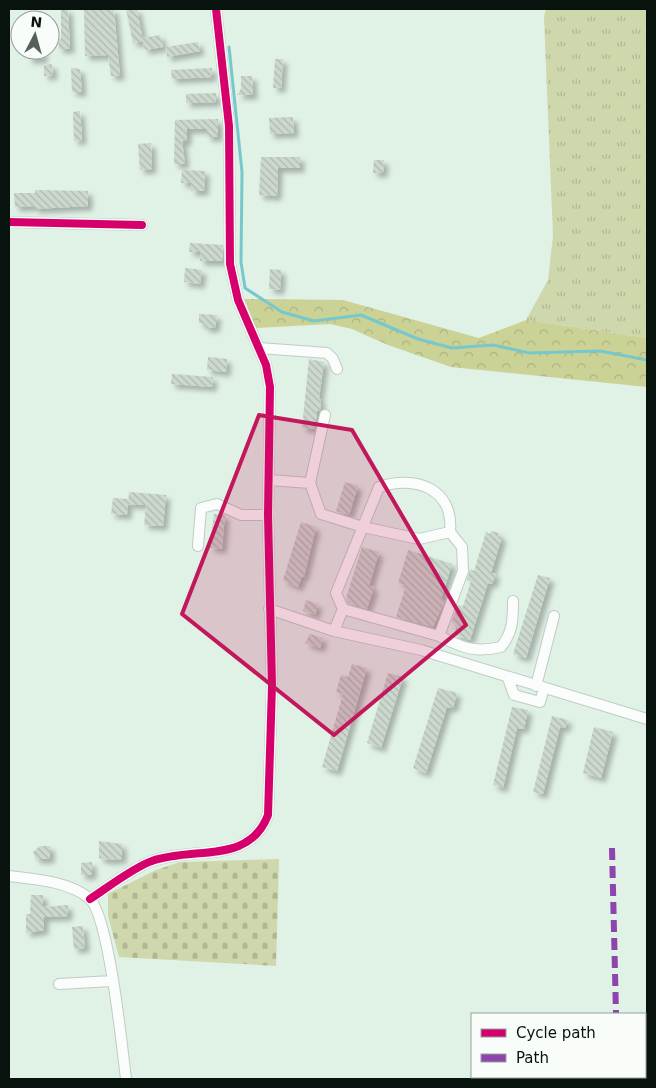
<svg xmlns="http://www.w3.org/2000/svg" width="656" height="1088" font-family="'DejaVu Sans',sans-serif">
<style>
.grass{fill:url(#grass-tufts)}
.forest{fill:url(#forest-crowns)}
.cemetery{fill:url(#cemetery-stones)}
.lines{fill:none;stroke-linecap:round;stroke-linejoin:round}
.stream{stroke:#77c8cc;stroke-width:3}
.building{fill:url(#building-back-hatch);filter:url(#shadow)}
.minor-casing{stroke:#bfccc4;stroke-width:12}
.minor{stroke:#fafdfb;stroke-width:10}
.quiet{stroke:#8e44ad;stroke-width:6;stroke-dasharray:12 6;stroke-linecap:butt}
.cycleway-casing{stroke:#f8fdf9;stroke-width:11}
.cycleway{stroke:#d6006c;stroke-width:8}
.marked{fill:#c2185b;fill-opacity:0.2;stroke:#c2185b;stroke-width:4;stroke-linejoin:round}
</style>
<defs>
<pattern id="grass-tufts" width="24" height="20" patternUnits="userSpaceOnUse" patternTransform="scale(1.25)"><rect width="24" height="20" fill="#cfd7ac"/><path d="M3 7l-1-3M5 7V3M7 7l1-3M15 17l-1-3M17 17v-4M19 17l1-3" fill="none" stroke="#b0b893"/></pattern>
<pattern id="forest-crowns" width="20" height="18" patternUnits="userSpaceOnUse" patternTransform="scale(1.25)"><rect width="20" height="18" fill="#cbd296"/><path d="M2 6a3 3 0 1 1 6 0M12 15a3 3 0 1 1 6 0" fill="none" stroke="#adb380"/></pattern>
<pattern id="cemetery-stones" width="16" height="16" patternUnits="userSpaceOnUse" patternTransform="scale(1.25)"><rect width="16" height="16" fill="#cfd7ac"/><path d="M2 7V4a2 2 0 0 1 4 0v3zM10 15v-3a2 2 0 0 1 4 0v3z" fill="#b0b893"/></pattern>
<pattern id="building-back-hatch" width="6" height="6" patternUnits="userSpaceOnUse" patternTransform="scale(1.25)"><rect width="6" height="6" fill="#ccd7cd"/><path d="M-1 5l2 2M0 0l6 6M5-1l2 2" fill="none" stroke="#aeb8af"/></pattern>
<filter id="shadow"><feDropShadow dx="4.5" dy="4.5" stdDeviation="2.5" flood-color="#0004"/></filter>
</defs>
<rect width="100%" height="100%" fill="#e0f1e6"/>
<!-- grass -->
<path class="grass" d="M546 9H647V338L526 320 548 280 553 236 544 17Z"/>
<!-- forest -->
<path class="forest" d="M244 299 343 300 479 338 526 320 647 338V387L451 367 388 345 352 329 330 324 256 328Z"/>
<!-- cemetery -->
<path class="cemetery" d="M279 859 276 966 119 957 108 916V894L156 870 180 862Z"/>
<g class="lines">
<!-- stream -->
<path class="stream" d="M229 47 242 172 241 262 245 288 282 312 314 321 361 315 418 339 452 348 493 345 529 353 600 351 647 360"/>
</g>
<!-- building -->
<path class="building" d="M61 9H68L70 49H59L58 39H61Z
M114 9 120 76H111L108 55 85 56 84 10Z
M126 9H137L143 41 133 43Z
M160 35 163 47 145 50 142 38Z
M198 42 200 51 167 57 166 47Z
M28 50H43V59H28Z
M275 59H283L281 88H273Z
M52 64 53 75 44 76V65Z
M71 68 80 69 82 92H72Z
M212 68V77L172 79 171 70Z
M241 76H252L253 95H237L241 89Z
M216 93V102L186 103V94Z
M80 111 82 140 74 141 73 112Z
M293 117 294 133 270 134 269 118Z
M218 119V137H207V129H187V141H182L185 164H174L175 120Z
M151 143 152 169 140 170 138 144Z
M261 157H300V168H278L277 196 259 195Z
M374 160H384L383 173H373Z
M182 170 205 171 204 191H191L192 183H181Z
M35 190 88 191V206L35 209V206L15 207 14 193H35Z
M190 243 223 245V261H200V252H189Z
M185 268 202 270 200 284 184 282Z
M270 269 281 270 280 290 269 289Z
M199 314 217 315 215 328H205V324L199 323Z
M208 357 227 359 226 372 207 370Z
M309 359 324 362 319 399H321L320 410 317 411 315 429 302 428Z
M172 374 213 377 212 387 171 384Z
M345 482 358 486 349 515 336 511Z
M129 492 166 495 163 526 144 525 146 505 128 504Z
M113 498 128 499 127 515 111 514Z
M214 514 225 515 222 549 210 548Z
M301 522 316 527 304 577 302 576 298 587 283 580Z
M491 531 499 533 498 536 502 537 491 573 496 574 492 584 488 583 470 640 454 635 457 624 451 622 458 605 463 606 471 581 467 580 470 569 474 571 486 532 490 534Z
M362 547 379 552 369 586 374 587 367 609 348 603 346 598Z
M408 550 452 564 441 599 445 601 433 627 396 617 406 585 398 583Z
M538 575 550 578 526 658 513 654Z
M306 600 318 604 315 615 303 611Z
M310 634 323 638 320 648 305 643Z
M352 664 367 668 337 771 322 767 343 694 336 692 341 675 348 677Z
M388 673 403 677 381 748 367 743Z
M438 688 457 693 453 708 447 707 426 773 413 768Z
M512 707 528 710 524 729 517 728 503 788 493 785Z
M552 716 568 720 565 728 560 727 543 794 533 792Z
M594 727 613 732 601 778 583 773Z
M99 841 122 844V859L108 860 99 858Z
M40 846H50V859H36L33 852Z
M92 862V875H81V863Z
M31 895H43V907L68 905V916L44 917V930L26 933V914H30Z
M83 926 85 948 74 949 72 927Z"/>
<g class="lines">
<defs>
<path id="minor" d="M9 222 142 225
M259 348 327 353 333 359 337 369
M325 415 310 483 321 514 363 527 419 539 450 532C454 488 415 475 379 487L336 593 343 609 334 631
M269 480 310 483
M198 546 201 508 217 504 241 515H268
M269 609 334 631 421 650 647 719
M343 609 439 636 463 571 462 547 450 532
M439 636C463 648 474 653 501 647 513 632 513 619 513 601
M508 678 514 695 540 702 544 688
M536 686 554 616
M9 876C34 879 68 881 89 898 109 915 122 1047 126 1079
M90 899C107 888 134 867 152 861 195 846 249 865 268 815L272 686 268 515 270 387 266 365 238 300 230 264 229 126 216 9
M59 984 112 981"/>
</defs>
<!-- minor casing -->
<use href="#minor" class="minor-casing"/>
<!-- minor -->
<use href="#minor" class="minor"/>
<!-- quiet -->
<path class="quiet" d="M612 848 616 1014
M617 1077V1079"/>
<defs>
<path id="cycleway" d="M9 222 142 225
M90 899C107 888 134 867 152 861 195 846 249 865 268 815L272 686 268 515 270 387 266 365 238 300 230 264 229 126 216 9"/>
</defs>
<!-- cycleway casing -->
<use href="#cycleway" class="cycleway-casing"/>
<!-- cycleway -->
<use href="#cycleway" class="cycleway"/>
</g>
<!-- marked area -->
<path class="marked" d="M259 415 352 430 466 625 334 735 182 614Z"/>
<!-- border -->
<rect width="656" height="1088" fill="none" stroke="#09130d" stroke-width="20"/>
<!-- legend -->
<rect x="471" y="1013" width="175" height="65" fill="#f8fdf9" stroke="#989f9b"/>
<rect x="481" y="1029" width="25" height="8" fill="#d6006c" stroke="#989f9b"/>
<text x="516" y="1038" font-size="15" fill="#09130d">Cycle path</text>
<rect x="481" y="1054" width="25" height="8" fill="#8e44ad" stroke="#989f9b"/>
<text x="516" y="1063" font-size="15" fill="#09130d">Path</text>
<!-- north arrow -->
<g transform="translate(35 35) rotate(6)"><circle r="24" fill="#f8fdf9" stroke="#989f9b"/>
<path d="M0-4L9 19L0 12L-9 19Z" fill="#546159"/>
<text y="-8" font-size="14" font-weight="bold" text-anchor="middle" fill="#09130d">N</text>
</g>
</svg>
